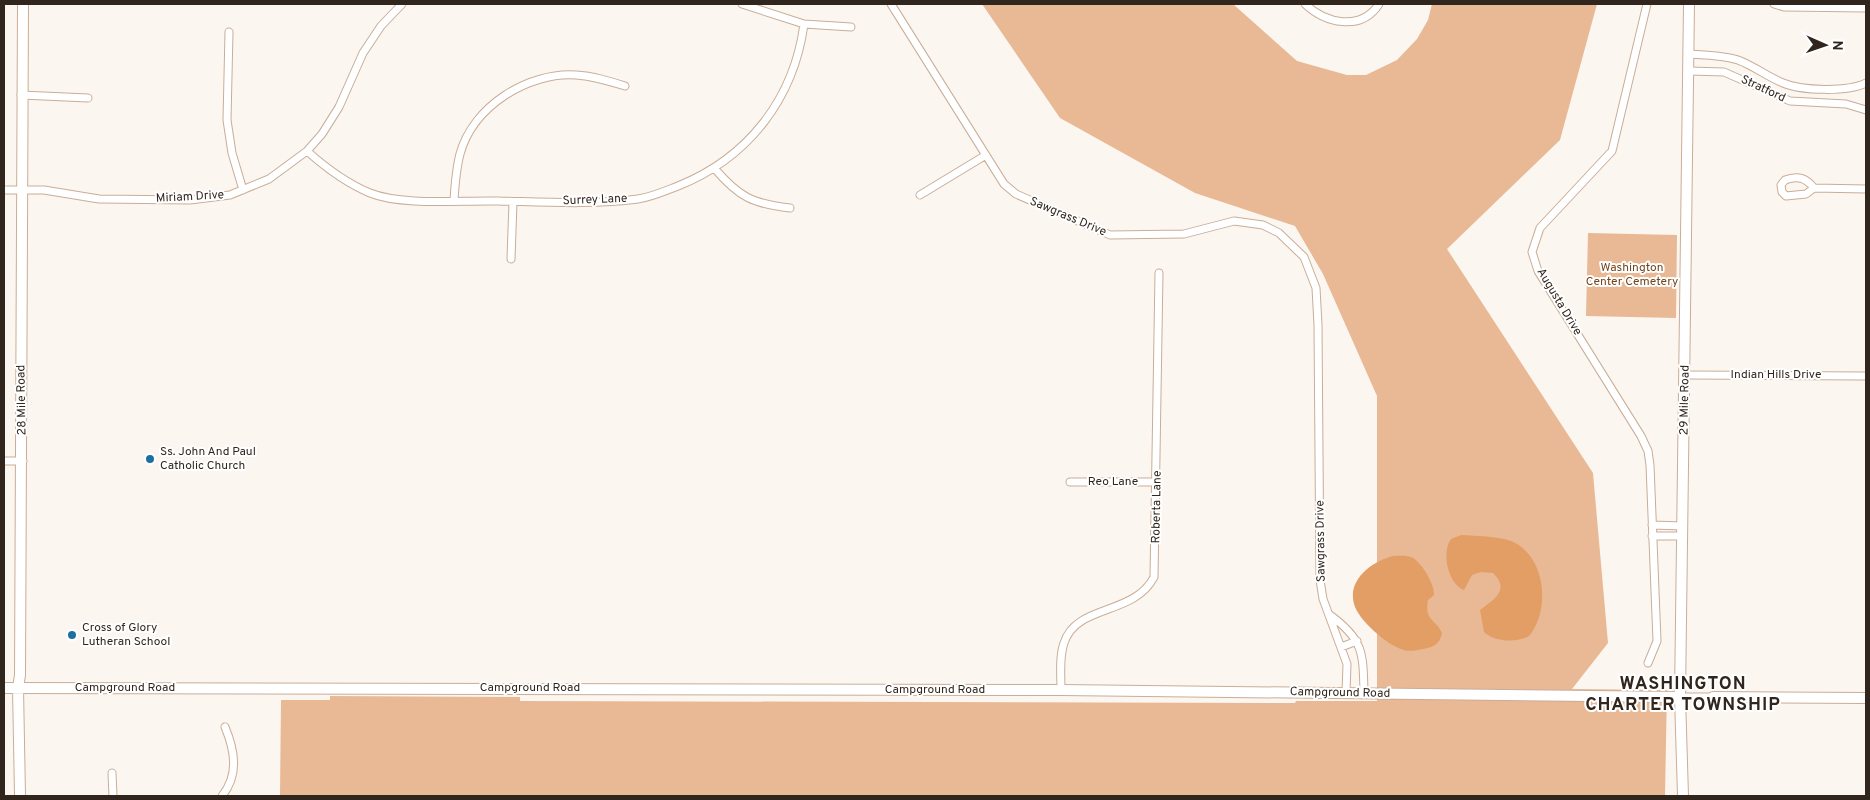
<svg xmlns="http://www.w3.org/2000/svg" width="1870" height="800" font-family="Overpass,sans-serif">
<style>
.green{fill:#e8b994}
.water{fill:#e39e65}
.lines{fill:none;stroke-linecap:round;stroke-linejoin:round}
.street-casing{stroke:#caad97;stroke-width:9}
.secondary-casing{stroke:#caad97;stroke-width:12}
.street{stroke:#fff;stroke-width:7}
.secondary{stroke:#fff;stroke-width:10}
.poi-dot{fill:#1b70a1;stroke:#fff;stroke-width:2}
.labels{text-anchor:middle;dominant-baseline:central;stroke-width:4;stroke-linejoin:round;paint-order:stroke}
.street-label{font-size:12px;fill:#31261d;stroke:#fff}
.park-label{font-size:12px;fill:#73451b;stroke:#fff}
.poi-label{font-size:12px;fill:#31261d;stroke:#fff;text-anchor:start}
.district-label{font-size:18px;font-weight:bold;letter-spacing:1px;fill:#31261d;stroke:#fff}
</style>
<rect width="100%" height="100%" fill="#fcf6f1"/>
<!-- green -->
<path class="green" d="M982 4H1233L1297 61 1347 75H1366L1397 60 1417 39 1428 20 1432 4H1597L1560 140 1447 249 1593 473 1608 643 1572 689 1667 690 1665 796H280L281 700H330V696L520 697V701L1295 703 1296 701H1377V396L1323 274 1295 226 1195 193 1060 118Z
M1588 233 1677 235 1676 318 1586 316Z"/>
<!-- water -->
<path class="water" d="M1461 535C1477 536 1496 536 1511 541 1546 555 1551 610 1529 636 1517 643 1494 642 1484 632L1480 610C1493 600 1511 590 1493 573L1481 572 1472 575 1464 590C1448 584 1441 552 1451 539Z
M1393 556C1400 556 1407 555 1413 558 1422 563 1435 585 1434 595L1428 600C1424 621 1436 619 1442 633 1440 644 1434 647 1423 649 1417 650 1410 652 1404 650 1388 646 1358 620 1354 604 1347 579 1373 561 1393 556Z"/>
<g class="lines">
<defs>
<path id="street" d="M742 4 804 24 851 27
M891 4 1004 184 1016 194 1110 235 1184 234 1234 221 1263 225 1279 233 1304 257 1316 288 1318 325 1320 580 1323 599 1347 664 1346 693
M1305 4C1325 23 1361 32 1379 4
M1647 4 1612 151 1540 228 1532 252 1538 271 1641 436 1648 451 1650 465 1657 641 1648 663
M1774 4 1784 7 1866 8
M229 32 227 120 232 153 243 190
M1689 54C1706 55 1723 55 1738 60 1754 66 1768 77 1783 83 1802 91 1848 92 1866 83
M1689 71 1724 72 1790 101 1846 104 1866 110
M21 95 88 98
M307 151C326 168 346 183 370 193 402 206 462 200 498 201 542 202 594 205 638 199 652 197 665 191 678 186 748 158 794 99 804 24
M715 169C739 197 753 204 790 208
M1814 188C1806 178 1798 175 1785 180L1781 185 1782 192 1786 196 1806 194 1814 188 1866 189
M4 190H44L99 199 190 200 230 195 269 179 307 151 322 134 339 107 363 53 381 26 402 4
M920 195 986 155
M454 200C455 184 456 169 460 154 473 106 528 72 576 75 593 76 609 81 625 86
M511 259 513 202
M1685 375 1866 376
M4 461H23
M1070 482H1157
M1652 525 1683 526
M1652 536H1683
M1330 615C1364 640 1363 653 1364 693
M1341 647 1357 641
M1061 690C1061 675 1059 657 1064 643 1076 604 1134 616 1154 577L1159 273
M1680 697H1713
M112 773 113 796
M222 796C239 775 235 751 225 727"/>
<path id="secondary" d="M4 688 1061 690 1680 697
M1713 697 1866 698
M20 796 18 688 20 675 23 4
M1683 796 1680 697 1689 4"/>
</defs>
<!-- street casing -->
<use href="#street" class="street-casing"/>
<!-- secondary casing -->
<use href="#secondary" class="secondary-casing"/>
<!-- street -->
<use href="#street" class="street"/>
<!-- secondary -->
<use href="#secondary" class="secondary"/>
</g>
<!-- markers -->
<g class="poi-dot">
<circle cx="150" cy="459" r="5"/>
<circle cx="72" cy="635" r="5"/>
</g>
<g class="labels">
<!-- street labels -->
<g class="street-label">
<text transform="translate(1763 89) rotate(25)">Stratford</text>
<text transform="translate(190 197) rotate(-3)">Miriam Drive</text>
<text transform="translate(595 200) rotate(-2)">Surrey Lane</text>
<text transform="translate(1068 217) rotate(23)">Sawgrass Drive</text>
<text transform="translate(1559 302) rotate(59)">Augusta Drive</text>
<text x="1776" y="375">Indian Hills Drive</text>
<text transform="translate(22 400) rotate(-91)">28 Mile Road</text>
<text transform="translate(1685 400) rotate(-89)">29 Mile Road</text>
<text x="1113" y="482">Reo Lane</text>
<text transform="translate(1157 507) rotate(-89)">Roberta Lane</text>
<text transform="translate(1321 541) rotate(-91)">Sawgrass Drive</text>
<text x="125" y="688">Campground Road</text>
<text x="530" y="688">Campground Road</text>
<text x="935" y="690">Campground Road</text>
<text transform="translate(1340 693) rotate(1)">Campground Road</text>
</g>
<!-- park labels -->
<g class="park-label">
<text x="1632" y="268">Washington<tspan x="1632" dy="14">Center Cemetery</tspan></text>
</g>
<!-- poi labels -->
<g class="poi-label">
<text x="160" y="452">Ss. John And Paul<tspan x="160" dy="14">Catholic Church</tspan></text>
<text x="82" y="628">Cross of Glory<tspan x="82" dy="14">Lutheran School</tspan></text>
</g>
<!-- district labels -->
<g class="district-label">
<text x="1683" y="684">WASHINGTON<tspan x="1683" dy="21">CHARTER TOWNSHIP</tspan></text>
</g>
</g>
<!-- border -->
<rect width="1870" height="800" fill="none" stroke="#31261d" stroke-width="10"/>
<!-- north arrow -->
<g transform="translate(1825 45) rotate(92)" stroke="#ffffff" stroke-width="4" paint-order="stroke">
<path d="M0-4L9 19L0 12L-9 19Z" fill="#31261d"/>
<text y="-8" font-size="14" font-weight="bold" text-anchor="middle" fill="#31261d">N</text>
</g>
</svg>
